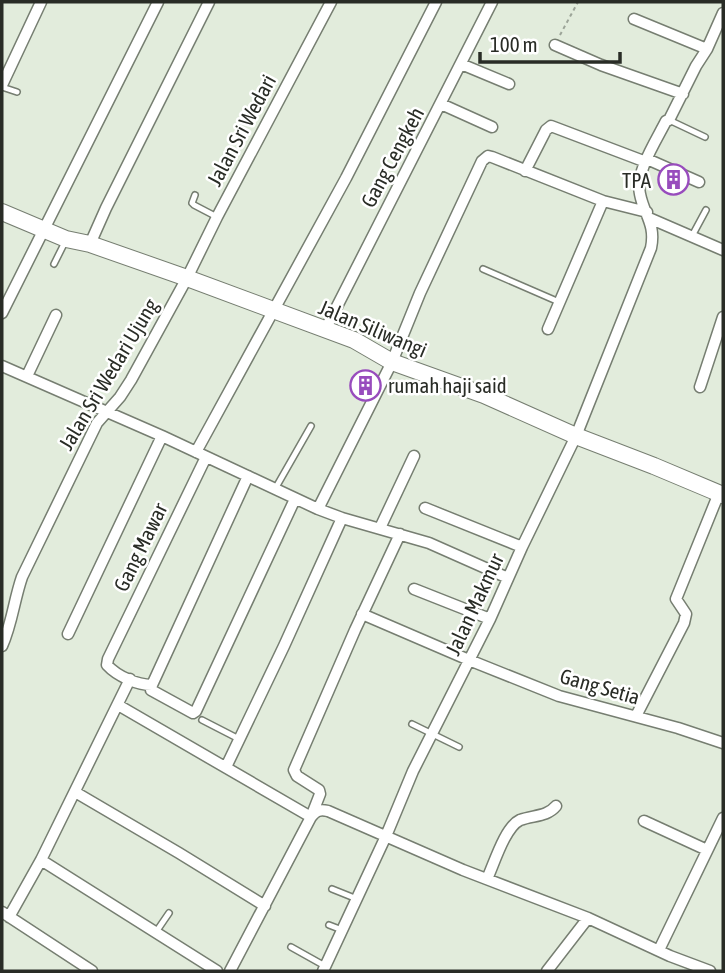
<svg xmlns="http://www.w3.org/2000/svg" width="725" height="973" font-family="'Asap Condensed',sans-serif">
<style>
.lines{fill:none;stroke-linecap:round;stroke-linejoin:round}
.lane-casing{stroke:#767e71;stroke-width:8}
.street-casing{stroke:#767e71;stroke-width:13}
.secondary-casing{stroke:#767e71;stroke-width:18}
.path{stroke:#9ca498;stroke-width:2;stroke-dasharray:3.5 3.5;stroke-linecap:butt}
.lane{stroke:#fff;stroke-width:5}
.street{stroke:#fff;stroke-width:10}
.secondary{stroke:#fff;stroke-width:16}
.labels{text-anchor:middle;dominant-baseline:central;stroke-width:5;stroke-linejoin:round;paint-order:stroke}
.street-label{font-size:21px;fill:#292c26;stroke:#fff}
.poi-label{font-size:21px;fill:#292c26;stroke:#fff;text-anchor:end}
</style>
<rect width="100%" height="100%" fill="#e2ecdc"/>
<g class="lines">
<defs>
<path id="lane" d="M2 87 17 92
M669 120 705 137
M195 195 192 203 194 205 217 217
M692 236 706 210
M54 264 65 242
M483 269 559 302
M275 489 311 426
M202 720 239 739
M412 724 459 747
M332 889 357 899
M329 925 342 930
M156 932 169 913
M291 947 325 966"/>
<path id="street" d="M634 19 707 49
M555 45 601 65 683 94
M461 64 509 84
M2 85 41 2
M441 104 492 127
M647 159 699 182
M525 171 546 130 551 126 646 162
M649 218 723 250
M90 244 106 208 209 2
M2 313 158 2
M548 329 603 201
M325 330 492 2
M2 366 162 436 318 509 342 518 429 543 508 578
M27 376 56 315
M700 387 723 317
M196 452 346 178 436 2
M206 457 108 659 107 665C117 676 137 685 152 685L248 476
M425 508 522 547
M318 509 392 362 420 293 482 161 488 156 492 157 603 201 647 212
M380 528 414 456
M414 589 490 619
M362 614 469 660 559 696 678 728 723 743
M68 634 162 436
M2 646C12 624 14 600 22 577L97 423 120 397 131 380 187 278 217 217 331 2
M152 685 151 690 193 713 196 711 295 499
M118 705 311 817
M636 716 684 623 686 614 676 599 719 493
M226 767 284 646 342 518
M75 792 179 853 265 906
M311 817C316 811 319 809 328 811L463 870 588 918 670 956 710 971
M644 821 707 850
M41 860 217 971
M487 879C494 864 505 827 520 820 533 815 547 817 556 806
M2 912 92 971
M9 917 41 860 130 679
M659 950 723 818
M230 971 311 817 320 794 319 790 297 776 294 770 355 630 400 534
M323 971 386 836 413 771 490 619 522 547 576 436 651 248C656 224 644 215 640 194 635 172 656 141 666 121L669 120 696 66 707 49 723 13
M547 971 588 918"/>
<path id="secondary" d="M2 212 66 239 90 244 187 278 354 340 392 362 484 395 576 436 654 466 723 495"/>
</defs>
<!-- lane casing -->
<use href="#lane" class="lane-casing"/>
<!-- street casing -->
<use href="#street" class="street-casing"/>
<!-- secondary casing -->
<use href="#secondary" class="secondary-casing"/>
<!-- path -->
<path class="path" d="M560 35 578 2"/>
<!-- lane -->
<use href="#lane" class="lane"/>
<!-- street -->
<use href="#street" class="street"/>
<!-- secondary -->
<use href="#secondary" class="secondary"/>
</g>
<!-- icons -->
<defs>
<symbol id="building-ring" viewBox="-11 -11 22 22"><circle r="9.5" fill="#fff" stroke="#984cbd" stroke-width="1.5"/><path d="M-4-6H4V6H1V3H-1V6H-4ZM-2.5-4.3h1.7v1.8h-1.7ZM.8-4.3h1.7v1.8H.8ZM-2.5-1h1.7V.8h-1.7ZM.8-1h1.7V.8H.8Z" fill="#984cbd"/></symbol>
</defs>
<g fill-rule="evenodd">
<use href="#building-ring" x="656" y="162" width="35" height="35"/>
<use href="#building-ring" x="348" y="368" width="35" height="35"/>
</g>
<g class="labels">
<!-- street labels -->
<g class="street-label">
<text transform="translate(241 130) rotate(-62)">Jalan Sri Wedari</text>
<text transform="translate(392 157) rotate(-62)">Gang Cengkeh</text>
<text transform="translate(373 328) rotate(23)">Jalan Siliwangi</text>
<text transform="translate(108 374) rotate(-59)">Jalan Sri Wedari Ujung</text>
<text transform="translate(140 547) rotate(-64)">Gang Mawar</text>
<text transform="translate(474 604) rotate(-65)">Jalan Makmur</text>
<text transform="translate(600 686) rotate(16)">Gang Setia</text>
</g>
<!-- poi labels -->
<g class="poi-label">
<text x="651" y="180">TPA</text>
<text x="388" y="385" text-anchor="start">rumah haji said</text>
</g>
</g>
<!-- border -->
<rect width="725" height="973" fill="none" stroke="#292c26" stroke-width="7"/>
<!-- scale -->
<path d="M480 52v10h140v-10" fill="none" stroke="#292c26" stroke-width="3.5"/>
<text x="490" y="52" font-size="21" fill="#292c26" stroke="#ffffff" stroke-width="5" paint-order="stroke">100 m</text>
</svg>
